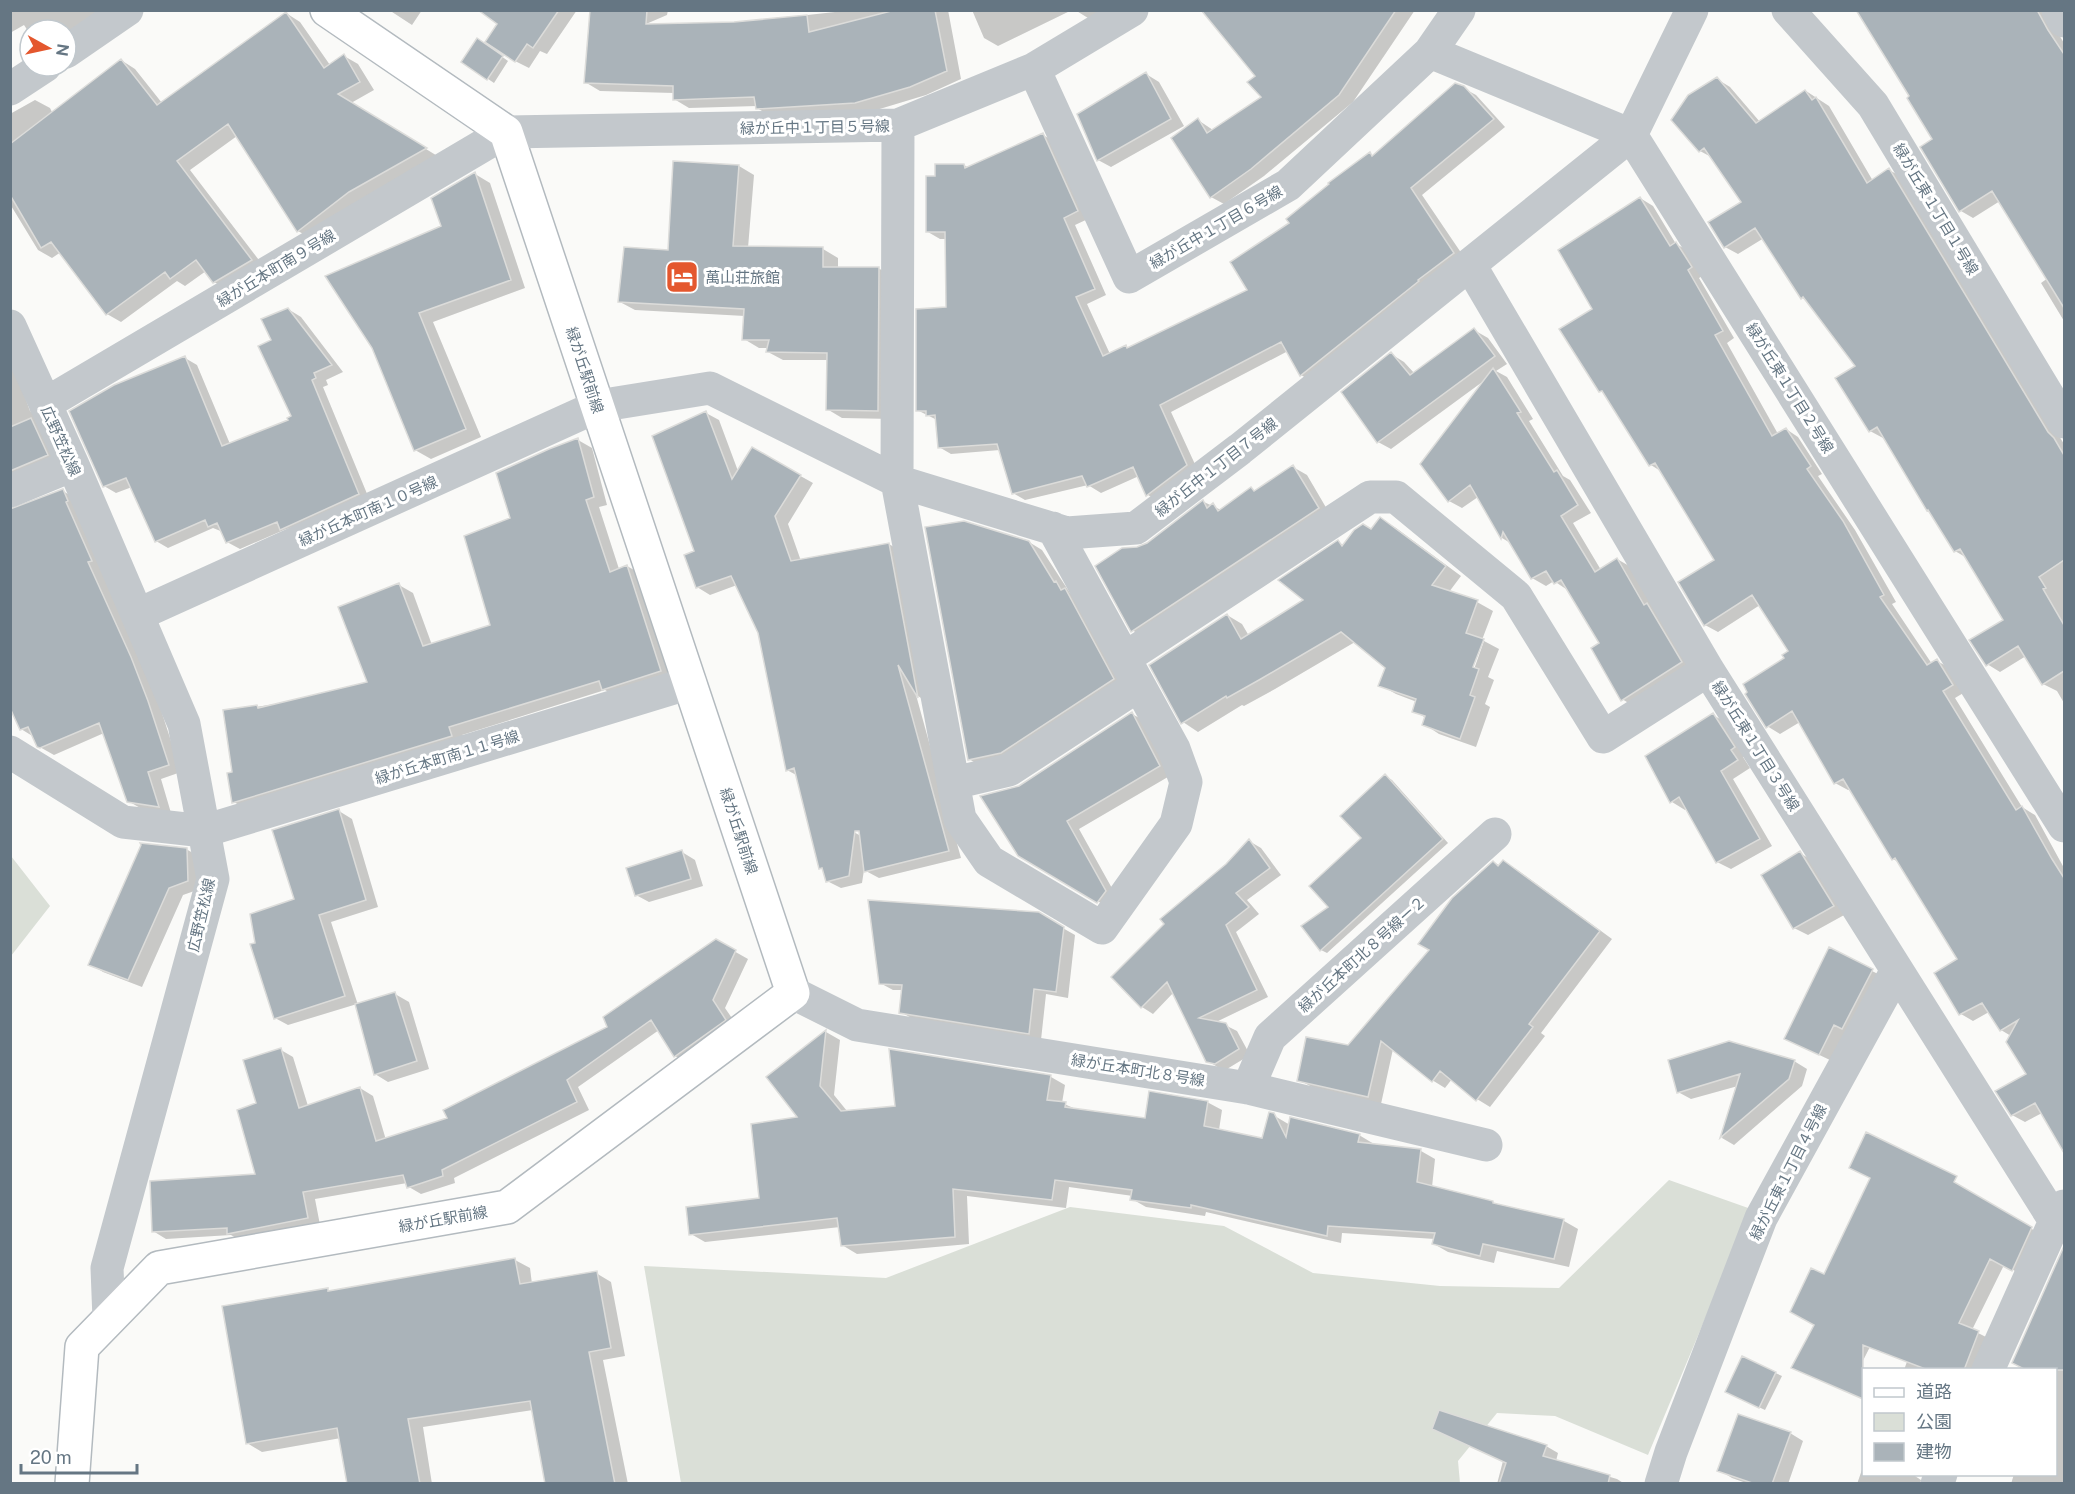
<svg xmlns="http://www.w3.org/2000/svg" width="2075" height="1494" font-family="'Public Sans','Noto Sans JP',sans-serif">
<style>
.green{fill:#dadfd7}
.shadow{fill:#0003;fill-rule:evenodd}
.building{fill:#aab3b9;stroke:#dcdcda;stroke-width:1.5}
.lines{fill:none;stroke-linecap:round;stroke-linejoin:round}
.secondary-casing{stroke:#b3babf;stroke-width:36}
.street{stroke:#c3c8cc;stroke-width:33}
.secondary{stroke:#fff;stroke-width:33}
.labels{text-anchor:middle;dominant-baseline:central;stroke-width:6;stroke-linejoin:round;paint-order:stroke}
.street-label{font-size:15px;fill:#657683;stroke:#fff}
.poi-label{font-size:15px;fill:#657683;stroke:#fff;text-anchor:start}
</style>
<rect width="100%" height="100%" fill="#fafaf8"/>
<!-- green -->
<path class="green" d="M11 856 50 906 11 956Z
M1669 1180 1751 1209 1648 1455 1555 1416 1497 1413 1458 1461 1460 1483H681L644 1266 886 1278 1070 1207 1224 1226 1313 1273 1440 1286 1559 1288Z"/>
<!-- shadow -->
<path class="shadow" d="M10 10H112L66 40V30H30V34L24 25 10 33Z
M389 10H422L412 25Z
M508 10H577L547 54 540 51 529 68 515 61Z
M591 10H668L667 15 618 36 853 10H948L961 79 926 95 873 111 772 117 757 108V106L689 108 674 99V93L600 91 585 82Z
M972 10H1072L998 46 984 38Z
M1075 10H1103L1088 18Z
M1331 10H1415L1353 102 1264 176 1224 204 1211 197 1198 120 1213 130 1263 98Z
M1857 10H2044L2064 43V321L2041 283 2048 278 2000 201 1973 218 1961 211 1934 140 1911 97Z
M286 13 300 22 330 65 344 56 358 64 374 90 351 103 439 157 312 239 298 231 237 136 190 170 265 268 229 290 214 282 206 271 185 286 177 281 121 322 107 314 61 252 52 258 38 250 10 204V114L35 100 50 108 53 114 121 60 135 69 162 103Z
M483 43 508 61 494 83 463 62Z
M1146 74 1159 82 1184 126 1111 167 1098 160Z
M1717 79 1730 87 1760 122 1806 91 1829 106 1873 181 1889 170 1902 177 2064 444V703L2057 691 2043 684 2026 656 2000 672 1987 664 2005 620 1967 558 1955 551 1931 512 1928 510 1885 437 1883 438 1870 431 1857 366 1809 302 1802 298 1764 238 1738 254 1725 247 1744 202 1713 158 1700 151Z
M1463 88 1476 95 1505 127 1422 195 1466 260 1313 382 1301 375 1288 351 1171 412 1199 473 1160 502 1148 495 1139 476 1101 493 1088 485 1025 500 1013 493 1000 450 951 454 939 447 937 420 917 410 948 309 946 239H940L928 232 937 177 964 165 969 168 1043 135 1055 142 1090 218 1075 225 1106 295 1087 304 1110 354 1126 347 1130 349 1249 290 1291 223 1370 154 1374 156Z
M739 166 754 175 748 248 823 249 838 258V269L878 268 894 277 893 419 842 418 827 409 829 360H783L768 352 769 348H759L744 339 745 316 635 310 620 302 670 251Z
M475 174 490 183 525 288 433 322 481 437 431 459 415 450 374 347Z
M1640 198 1653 206 1676 244 1689 251 1704 275 1699 278 1734 338 1727 343 1778 434 1786 429 1798 437 1822 474 1818 476 1855 530 1896 602 1892 604 1932 664 1937 661 1950 668 1965 692 1955 698 2022 807 2035 815 2064 868V1145L2060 1143 2042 1113 2025 1122 2012 1115 2028 1074 2011 1036 2001 1030 1989 1012 1973 1021 1961 1014 1959 959 1900 863 1893 859 1851 789 1848 790 1835 783 1800 722 1780 734 1767 726 1750 692 1786 659 1790 652 1760 605 1718 632 1705 625 1716 560 1662 472 1651 465 1606 394 1600 391 1594 309Z
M288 309 301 317 343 372 326 380 328 385 323 387 370 501 284 530 240 549 227 542 223 532 213 528 168 548 156 541 132 487 116 493 104 486 185 358 197 365 230 444 290 421 293 417 273 341Z
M1474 330 1488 338 1507 364 1496 371 1507 377 1533 419 1529 421 1563 476 1570 480 1591 513 1573 523 1601 570 1617 559 1631 567 1694 670 1635 707 1622 699 1601 644 1569 591 1554 581 1546 586 1532 578 1512 544 1502 538 1478 497 1462 508 1449 501 1485 380 1391 449 1378 442 1391 354 1404 362 1415 374Z
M10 355 30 411 36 415 60 462 10 485Z
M706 413 719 420 738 471 752 449 813 483 788 524 801 561 889 544 902 552 930 703 916 695 961 858 879 878 864 870 862 883 841 888 827 881 824 870 821 868 798 776 787 770 759 633 737 585 710 595 697 587 696 552ZM850 826 861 833V836L848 829Z
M578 440 592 448 607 505 599 507 619 569 627 566 641 574 674 679 617 697 605 690 462 735 465 744 247 810 234 802 233 773 224 712 288 702 369 683 399 585 413 593 432 645 492 626 512 519Z
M1293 467 1307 475 1331 516 1145 638 1132 630 1138 548 1148 544 1204 502 1221 510 1251 489 1256 492Z
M63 491 76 499 161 710 181 772 161 779 171 813 142 809 128 801 104 733 54 755 38 746 34 737 21 729Z
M1381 519 1396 528 1461 576 1449 592 1477 602 1493 611 1469 674 1472 675 1484 641 1499 649 1488 677 1494 680 1485 704 1490 707 1476 747 1439 734 1424 724 1426 718 1414 711 1417 702 1396 694 1380 685 1387 667 1355 642 1275 689 1244 706 1242 705 1198 732 1183 722 1227 615 1242 624 1249 636 1305 600 1338 542 1345 546 1372 531Z
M1029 542 1042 550 1070 593 1077 597 1126 686 982 767 969 759Z
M1132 714 1145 721 1173 774 1079 829 1118 899 1111 909 1019 855 1020 787Z
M1713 715 1727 723 1747 755 1743 757 1750 768 1733 779 1772 846 1731 869 1717 862 1687 808 1685 810 1672 802 1647 757Z
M1385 776 1392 780 1448 843 1327 953 1321 950 1330 907 1363 838Z
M339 811 352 819 378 907 331 922 358 1005 395 994 409 1002 429 1069 388 1082 375 1074 357 1004 288 1025 275 1018 256 944 296 900Z
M1249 841 1261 848 1281 875 1247 900 1259 914 1236 932 1268 997 1214 1023 1225 1025 1237 1031 1250 1055 1227 1069 1219 1068 1208 1061 1174 992 1153 1014 1142 1007 1113 977Z
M186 849 200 857V889L183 895 142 987 103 972 90 964Z
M682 852 695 860 703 886 649 902 636 895Z
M1800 853 1813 861 1846 914 1808 935 1794 928Z
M1494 862 1500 866 1503 862 1516 869 1612 939 1541 1033 1545 1036 1490 1107 1477 1099 1452 1079 1445 1088 1432 1080 1393 1049 1381 1104 1312 1087 1299 1080 1349 1046 1431 950Z
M1038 914 1075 935 1068 998 1046 994 1041 1040 913 1019 901 1012 903 990H893L880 983Z
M716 941 748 959 725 1008 738 1027 688 1063 675 1056 659 1030 578 1087 589 1110 454 1178 455 1183 421 1194 409 1187 407 1183 315 1199 320 1225 241 1241 231 1235 166 1239 153 1231 257 1175V1104L281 1050 293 1057 308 1106 360 1088 373 1096 386 1140 449 1119 609 1028Z
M1872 971 1884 977 1832 1061 1786 1039Z
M826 1032 840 1040 834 1095 847 1111 896 1107 889 1051 1051 1077 1065 1085 1062 1103 1078 1110 1146 1120 1207 1102 1222 1110 1219 1130 1263 1140 1273 1115 1290 1125 1359 1135 1374 1144 1373 1145 1421 1151 1435 1159 1432 1187 1493 1202 1500 1207 1564 1221 1578 1229 1569 1267 1497 1251 1494 1263 1448 1252 1434 1244 1435 1239 1342 1233 1341 1243 1206 1212 1205 1216 1146 1207 1132 1199 1133 1196 1069 1187 1066 1208 967 1196 969 1244 857 1254 842 1245 840 1227 705 1242 691 1234 761 1199 799 1119 768 1078Z
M1670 1061H1794L1807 1069 1802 1086 1734 1145 1722 1138 1738 1086 1691 1099 1678 1092Z
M1944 1171 1956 1178 1847 1392 1816 1325Z
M1967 1192 2044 1236 2026 1277 2004 1265 1972 1330 1992 1340 1980 1370H1904Z
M2064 1249V1484H2011L2014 1474H2056V1370L2014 1363Z
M515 1260 530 1268 532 1284 596 1273 611 1282 625 1356 603 1360 628 1484H546L533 1410 423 1427 432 1484H349L341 1438 262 1452 247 1443 327 1289 332 1292Z
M1742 1358 1782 1376 1765 1410 1733 1395Z
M1790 1433 1803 1441 1788 1484H1749L1732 1478 1719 1470Z
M1546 1446 1558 1453 1556 1461 1617 1479 1625 1484H1497L1503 1461Z
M1864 1464V1474H1912L1921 1480 1920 1484H1857Z"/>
<!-- building -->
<path class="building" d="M478 10H559L533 48 527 44 515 62 485 42 497 24Z
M590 10H647L646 24 734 22 807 15 809 32 895 10H935L947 71 910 87 855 103 756 109 754 97 673 100V86L584 83Z
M1201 10H1396L1339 95 1251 169 1210 198 1171 138 1198 118 1207 133 1261 97 1247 82 1255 76Z
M1856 10H2037L2048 30 2064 54V308L1992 191 1959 212 1920 147 1932 139 1907 98 1909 96Z
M286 12 324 68 344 54 360 82 338 94 427 148 349 192 297 232 228 124 177 161 252 260 213 283 196 260 170 279 165 272 106 315 51 242 41 248 10 195V144L121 59 157 105Z
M477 38 503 56 487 80 461 62Z
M1146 72 1171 119 1097 161 1077 114Z
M1717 77 1756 123 1805 90 1812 100 1816 97 1867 183 1889 168 2048 432 2054 438 2064 455V560L2039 577 2046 588 2043 589 2064 625V671L2042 685 2018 646 1986 666 1969 640 2003 620 1960 549 1954 552 1928 510 1927 511 1877 427 1869 432 1835 378 1855 366 1803 297 1801 299 1755 228 1724 248 1708 222 1741 202 1704 148 1699 152 1671 120 1688 95Z
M1455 83 1464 86 1494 119 1411 188 1454 253 1418 280 1419 281 1300 376 1281 342 1160 405 1187 465 1146 496 1133 467 1087 487 1082 476 1012 494 997 444 938 448 935 415 926 416V411H916V309L946 307 945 232H926V176H935V164H964L965 168 1043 133 1078 211 1064 218 1095 289 1076 297 1103 356 1126 345 1127 348 1247 290 1230 262 1289 223 1286 219 1329 184 1328 183 1370 152 1372 156Z
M673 161 739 165 733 246 823 247V267H879L878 411 826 410 827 353 766 352 769 340H742L744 309 618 302 624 247 668 250Z
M475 172 511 280 419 313 466 429 414 451 372 348 325 276 441 226 431 198Z
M1640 197 1670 246 1676 242 1692 267 1688 270 1723 331 1715 335 1772 436 1786 428 1811 466 1807 469 1843 521 1884 595 1880 597 1927 665 1937 659 1953 685 1943 691 2016 810 2022 806 2052 859 2064 878V1153L2035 1103 2011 1116 1995 1091 2026 1074 2006 1042 2018 1020 2000 1031 1982 1003 1959 1015 1934 973 1957 959 1895 858 1892 860 1843 779 1834 784 1792 711 1766 728 1745 694 1747 692 1743 684 1784 658 1782 655 1788 651 1752 595 1704 626 1678 582 1714 560 1655 463 1649 466 1602 391 1599 392 1559 329 1592 309 1558 250Z
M288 308 332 365 314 373 316 378 312 380 359 494 280 530 277 522 226 543 217 523 208 527 205 520 155 542 126 478 103 487 69 411 114 385 185 356 222 446 288 420 287 418 291 416 258 346 271 340 261 319Z
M1474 328 1495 356 1377 443 1341 392 1391 352 1410 375Z
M1493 368 1521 412 1517 413 1554 472 1557 470 1578 505 1561 516 1595 572 1617 558 1644 605 1647 603 1682 662 1621 701 1591 648 1599 643 1561 580 1554 584 1546 571 1531 579 1503 532 1501 539 1470 485 1448 502 1420 464Z
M706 411 732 479 752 447 801 475 775 516 791 561 889 543 918 698 898 665 949 851 864 872 859 831H855L849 876 826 882 822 868 819 869 794 768 786 771 758 633 731 576 696 588 684 555 694 551 652 436Z
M31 418 48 455 10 471V427Z
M578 438 594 497 586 500 610 572 627 565 661 671 602 690 599 681 449 727 452 736 232 803 227 773 232 772 223 710 257 705 258 708 367 682 338 607 399 583 423 646 490 625 464 536 510 518 496 473 549 449Z
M1293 465 1319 508 1131 632 1095 566 1122 548 1137 547 1147 543 1203 500 1207 508 1213 503 1218 511 1251 487 1254 491Z
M63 489 68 501 66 502 92 561 88 562 131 657 148 701 169 765 148 772 159 807 127 802 99 723 40 748 37 747 28 727 20 730 10 708V509Z
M1380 517 1446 566 1432 585 1478 600 1466 633 1484 639 1473 667 1479 669 1470 695 1475 697 1460 739 1422 725 1425 716 1412 712 1416 699 1378 686 1385 668 1341 632 1259 680 1227 698 1226 696 1181 724 1149 665 1227 614 1241 639 1303 600 1278 580 1338 540 1342 546 1354 530 1363 524 1371 529Z
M964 521 1029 541 1054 582 1056 581 1061 590 1065 588 1114 679 1001 753 968 760 925 527Z
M1132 712 1160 766 1067 821 1106 891 1097 903 1018 856 980 796 1019 786Z
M1713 713 1735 747 1731 750 1738 760 1721 771 1760 839 1716 863 1679 797 1670 803 1645 756Z
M1385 774 1443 839 1320 951 1301 926 1328 907 1309 886 1361 838 1340 816Z
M339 809 366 900 319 915 345 996 274 1019 250 944 255 943 250 914 294 899 272 830Z
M1249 839 1270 868 1236 893 1249 907 1226 925 1257 990 1199 1018 1226 1023 1239 1049 1215 1064 1206 1062 1167 982 1141 1008 1111 977 1164 924 1160 919 1226 864Z
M140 843 187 848 188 881 169 888 128 980 88 965 141 845Z
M682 850 691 879 635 896 626 868Z
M1800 851 1834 906 1793 929 1761 875Z
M1503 860 1600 931 1529 1024 1533 1027 1476 1101 1440 1071 1432 1082 1381 1041 1368 1097 1297 1081 1306 1037 1348 1045 1429 950 1418 944 1452 898 1493 861 1498 866Z
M868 900 1039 912 1064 927 1056 992 1034 989 1029 1034 899 1013 902 985 879 984Z
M716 939 736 950 713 1000 726 1020 674 1057 651 1020 567 1080 577 1102 442 1170 443 1176 407 1188 403 1175 303 1192 308 1218 227 1234V1228L152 1232 150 1181 255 1174 237 1110 256 1103 243 1060 281 1048 299 1108 360 1087 376 1141 447 1118 443 1110 607 1027 603 1017Z
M1829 947 1873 969 1842 1029 1834 1025 1819 1055 1784 1039Z
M395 992 417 1061 374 1075 355 1004Z
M826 1030 820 1086 841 1111 895 1106 889 1049 1051 1075 1047 1100 1066 1102 1065 1107 1145 1118 1149 1091 1208 1101 1204 1126 1262 1138 1269 1112 1274 1113 1286 1137 1290 1117 1360 1134 1358 1142 1421 1149 1417 1182 1493 1201V1203L1564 1219 1554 1259 1483 1244 1480 1256 1432 1244 1435 1233 1328 1226 1327 1236 1191 1205V1208L1130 1200 1132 1190 1055 1180 1052 1200 953 1189 955 1237 841 1246 837 1218 689 1235 686 1207 759 1198 751 1124 797 1117 766 1077Z
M1729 1041 1795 1060 1789 1079 1720 1138 1740 1074 1677 1093 1668 1060Z
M1866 1132 1957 1176 1954 1182 2032 1227 2012 1271 1990 1259 1959 1323 1979 1331 1964 1370H1928L1863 1345V1399L1791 1368 1814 1325 1790 1312 1811 1268 1824 1274 1870 1178 1849 1168Z
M2064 1246V1370H2026L2012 1363Z
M515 1258 520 1284 597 1271 611 1348 589 1352 615 1484H545L530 1401 408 1419 420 1484H347L337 1428 246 1444 222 1306 328 1288V1291Z
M1742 1356 1776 1372 1759 1408 1725 1392Z
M1439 1410 1547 1445 1543 1456 1610 1475 1608 1484H1499L1506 1463 1432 1429Z
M1738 1414 1791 1432 1772 1484H1755L1717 1471Z"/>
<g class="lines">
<defs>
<path id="secondary" d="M72 1484 82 1347 159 1268 507 1207 793 993 506 132 327 10"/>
</defs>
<!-- secondary casing -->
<use href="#secondary" class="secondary-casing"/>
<!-- street -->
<path class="street" d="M1788 10 1873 105 2064 422
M2058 10 2064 21
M66 52 127 10
M1430 52 1631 135 2064 826
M1034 69 1129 277 1288 185 1430 52 1459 10
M10 89 45 66
M898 125 897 481 960 819 989 861 1102 928 1176 824 1186 782 1174 749 1053 528
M1470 265 1708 670 2055 1221
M10 326 73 465 184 724 213 879 107 1268 109 1319
M45 404 506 132 898 125 1034 69 1132 10
M10 491 73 465
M137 615 598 406 710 388 897 481 1067 533 1136 528 1240 449 1631 135 1692 10
M1125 658 1370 497H1396L1516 596 1603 737 1708 670
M10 752 123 822 204 831 690 683
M954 783 1009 770 1139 685
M793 993 857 1025 1248 1088 1486 1145
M1248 1088 1270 1037 1495 834
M1988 1370 2055 1221 2064 1206
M1661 1484 1671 1452 1761 1218 1897 970
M1937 1484 1941 1474"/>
<!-- secondary -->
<use href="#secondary" class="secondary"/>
</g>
<!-- icons -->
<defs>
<symbol id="hotel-square" viewBox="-11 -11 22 22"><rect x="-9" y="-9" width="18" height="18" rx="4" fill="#e4572e" stroke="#fff"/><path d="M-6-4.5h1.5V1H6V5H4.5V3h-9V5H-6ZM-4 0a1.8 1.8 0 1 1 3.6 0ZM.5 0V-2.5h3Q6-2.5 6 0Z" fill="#fff"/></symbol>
</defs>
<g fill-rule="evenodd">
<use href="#hotel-square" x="663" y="258" width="38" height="38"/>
</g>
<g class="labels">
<!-- street labels -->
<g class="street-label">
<text transform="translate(815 127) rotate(-1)">緑が丘中１丁目５号線</text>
<text transform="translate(1936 209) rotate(59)">緑が丘東１丁目１号線</text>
<text transform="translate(1216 227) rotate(-30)">緑が丘中１丁目６号線</text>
<text transform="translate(276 268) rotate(-31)">緑が丘本町南９号線</text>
<text transform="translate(585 370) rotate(72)">緑が丘駅前線</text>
<text transform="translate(1790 388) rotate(58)">緑が丘東１丁目２号線</text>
<text transform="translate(61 441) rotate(66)">広野笠松線</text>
<text transform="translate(1216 467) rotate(-38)">緑が丘中１丁目７号線</text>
<text transform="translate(368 511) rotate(-24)">緑が丘本町南１０号線</text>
<text transform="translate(1756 746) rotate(58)">緑が丘東１丁目３号線</text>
<text transform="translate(447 757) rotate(-17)">緑が丘本町南１１号線</text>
<text transform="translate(739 831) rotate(72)">緑が丘駅前線</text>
<text transform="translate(201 915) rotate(-77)">広野笠松線</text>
<text transform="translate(1362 954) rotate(-42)">緑が丘本町北８号線ー２</text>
<text transform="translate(1138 1070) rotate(9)">緑が丘本町北８号線</text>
<text transform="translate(1788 1172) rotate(-63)">緑が丘東１丁目４号線</text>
<text transform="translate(443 1219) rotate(-10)">緑が丘駅前線</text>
</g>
<!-- poi labels -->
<g class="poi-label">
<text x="705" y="277">萬山荘旅館</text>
</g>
</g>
<!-- border -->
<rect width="2075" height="1494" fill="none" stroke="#657683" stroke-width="24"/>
<!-- legend -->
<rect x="1862" y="1368" width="195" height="108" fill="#ffffff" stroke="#c1c8cd" stroke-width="1.5"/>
<rect x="1874" y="1388" width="30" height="9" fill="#ffffff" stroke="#c1c8cd" stroke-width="1.5"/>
<text x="1916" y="1398" font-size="18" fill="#657683">道路</text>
<rect x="1874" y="1413" width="30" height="18" fill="#dadfd7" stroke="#c1c8cd" stroke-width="1.5"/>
<text x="1916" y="1428" font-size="18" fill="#657683">公園</text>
<rect x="1874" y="1443" width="30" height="18" fill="#aab3b9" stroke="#c1c8cd" stroke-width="1.5"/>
<text x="1916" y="1458" font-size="18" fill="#657683">建物</text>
<!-- north arrow -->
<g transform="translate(48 48) rotate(98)"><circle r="28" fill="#ffffff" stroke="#c1c8cd" stroke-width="1.5"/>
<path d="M0-4.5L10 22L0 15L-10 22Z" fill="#e4572e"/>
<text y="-9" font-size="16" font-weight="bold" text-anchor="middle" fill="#657683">N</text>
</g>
<!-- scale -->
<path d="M21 1464v9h116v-9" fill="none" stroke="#657683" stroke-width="3"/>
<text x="30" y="1464" font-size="18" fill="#657683" stroke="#ffffff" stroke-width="4.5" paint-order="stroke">20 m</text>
</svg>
